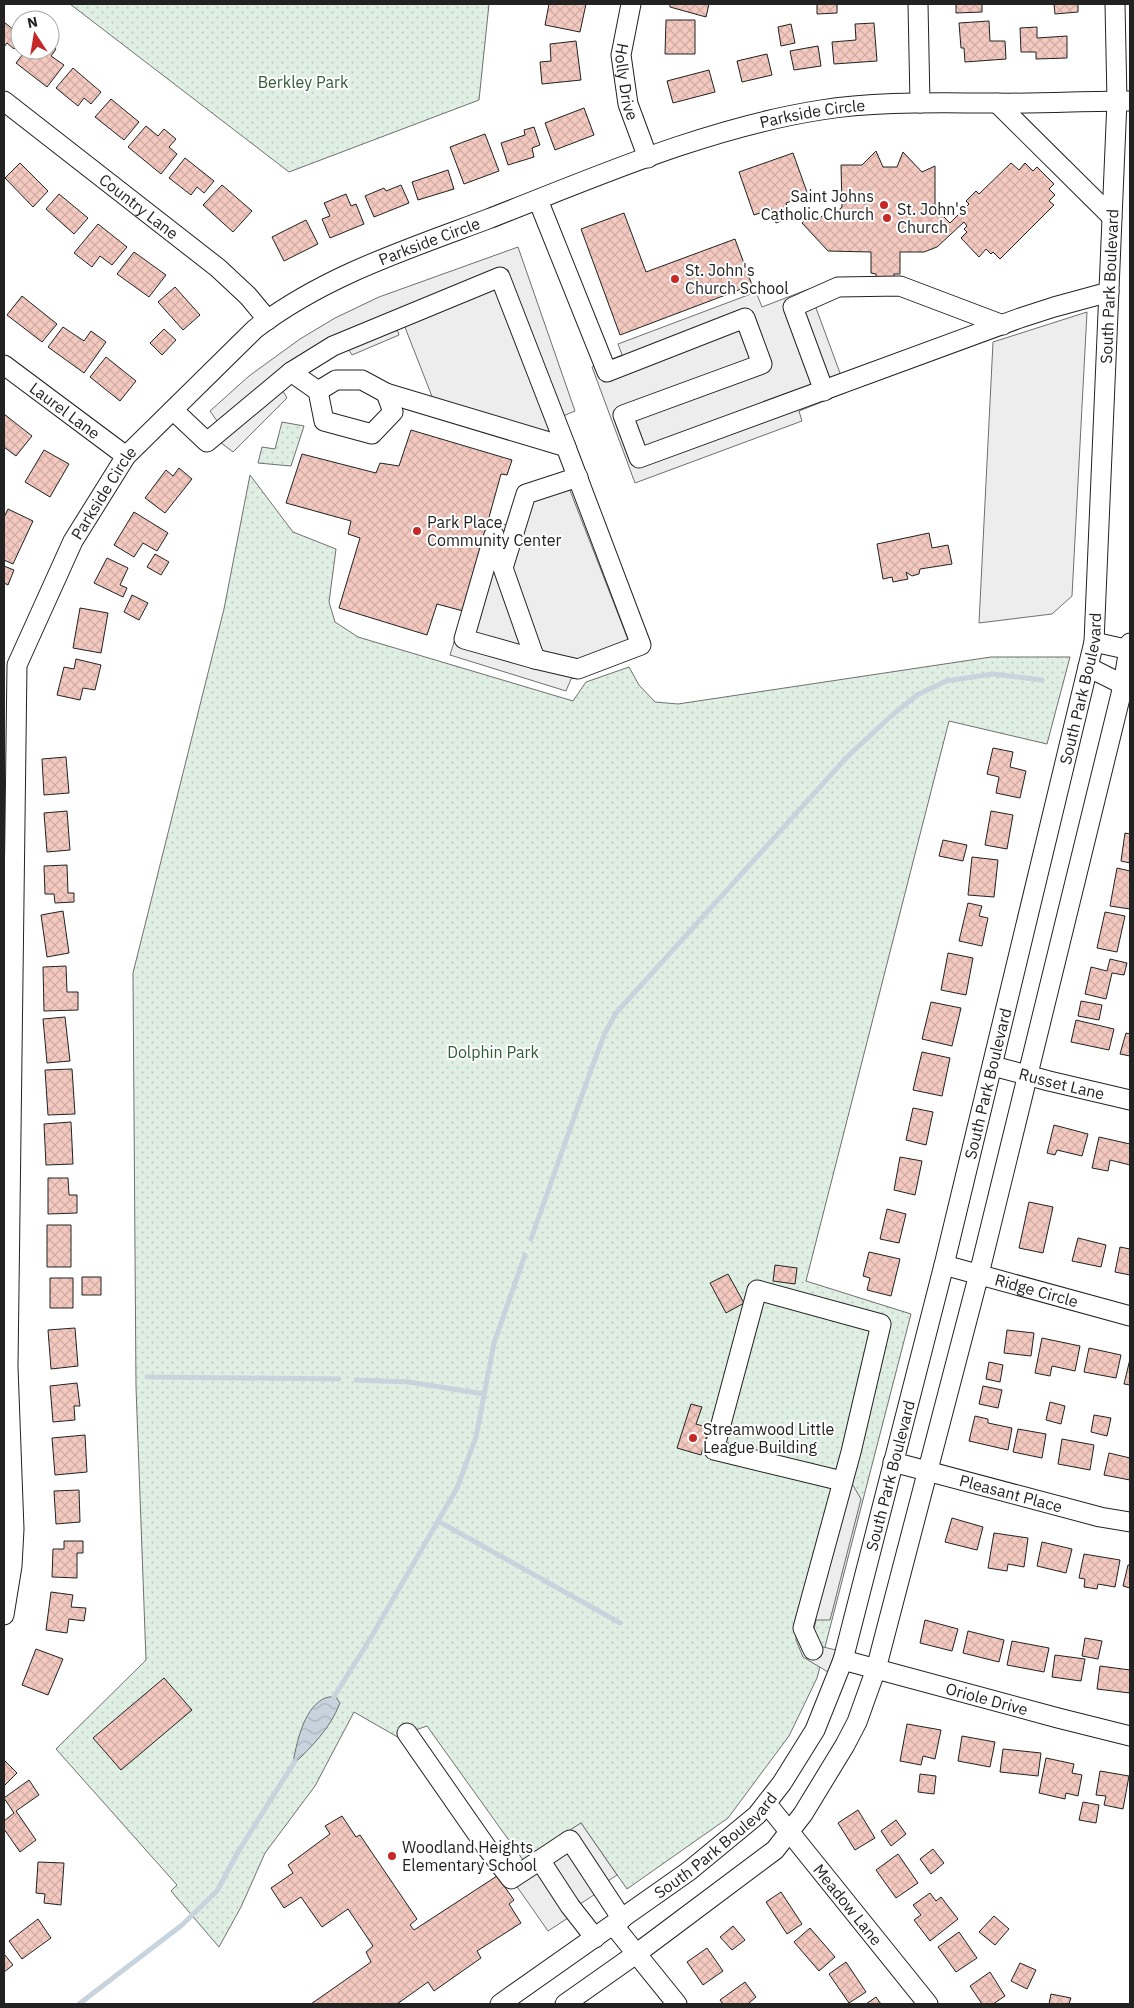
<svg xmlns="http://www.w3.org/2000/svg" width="1134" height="2008" font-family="'IBM Plex Sans',sans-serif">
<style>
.park{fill:url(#park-dots);stroke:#6f6f6f}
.parking{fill:#ededed;stroke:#6f6f6f}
.water{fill:url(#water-waves);stroke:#6f6f6f}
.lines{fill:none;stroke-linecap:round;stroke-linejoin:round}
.stream{stroke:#c7d3dd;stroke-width:5}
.building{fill:url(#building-cross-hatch);stroke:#222}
.minor-casing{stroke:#222;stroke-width:21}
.minor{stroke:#fff;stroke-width:19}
.poi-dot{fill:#c62828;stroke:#fff;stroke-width:2}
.labels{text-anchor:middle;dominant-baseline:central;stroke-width:4;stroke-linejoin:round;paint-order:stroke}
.street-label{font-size:16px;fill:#222;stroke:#fff}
.park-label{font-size:16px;fill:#2f5e38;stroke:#fff}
.poi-label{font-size:16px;fill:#222;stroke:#fff;text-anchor:start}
</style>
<defs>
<pattern id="park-dots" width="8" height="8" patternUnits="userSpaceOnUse" patternTransform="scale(1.25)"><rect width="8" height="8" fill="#e0efe3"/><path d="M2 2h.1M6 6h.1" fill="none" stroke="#c0cdc2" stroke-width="1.8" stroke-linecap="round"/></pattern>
<pattern id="water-waves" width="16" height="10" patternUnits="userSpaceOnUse" patternTransform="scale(1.25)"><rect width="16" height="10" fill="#c7d3dd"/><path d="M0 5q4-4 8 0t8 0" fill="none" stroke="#abb5bd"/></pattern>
<pattern id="building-cross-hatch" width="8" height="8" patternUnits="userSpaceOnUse" patternTransform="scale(1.25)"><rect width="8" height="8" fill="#f3c9c0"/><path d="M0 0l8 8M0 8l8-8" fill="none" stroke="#d0aca5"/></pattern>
</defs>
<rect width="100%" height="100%" fill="#fff"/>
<!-- park -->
<path class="park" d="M70 4H489L479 100 289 172Z
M282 422 304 426 291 466 258 463 262 447 275 449Z
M250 475 293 532 336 549 329 602 335 622 358 637 573 701 586 682 629 667 639 685 655 702 678 704 991 657H1070L1047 744 949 721 806 1281 911 1314 817 1678 789 1736 728 1818 627 1889 581 1823 523 1860 427 1726 407 1733 401 1739 354 1712 315 1786 265 1853 241 1907 219 1947 171 1891 177 1885 56 1749 146 1660 136 1387 133 973 224 609Z"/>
<!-- parking -->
<path class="parking" d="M518 247 575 411 563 416 572 440 433 399 401 317 394 320 399 335 352 355 347 347 289 381 281 388 287 398 233 452 220 442 211 426 217 421 210 411 249 376 300 339 335 318 379 297Z
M809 289 847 392 799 411 802 421 635 483 592 367 622 355 618 344 756 292 762 307Z
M1087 312 1072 596 1052 614 979 623 993 342Z
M564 475 634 655 571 679 566 691 450 655 492 522 508 525 518 490Z
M851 1482 861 1499 830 1620H816L813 1633 819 1646 836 1650 828 1672 803 1657 796 1640 797 1617Z
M581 1823 617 1875 605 1883 597 1893 580 1904 568 1918 548 1931 506 1871Z"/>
<!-- water -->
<path class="water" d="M335 1696 340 1703C330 1729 312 1746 292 1766 297 1744 302 1711 323 1699 326 1697 332 1697 335 1696Z"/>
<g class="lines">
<!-- stream -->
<path class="stream" d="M531 1239 592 1067 605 1033 616 1013 847 757 890 717 917 695 946 681 993 674 1042 680
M147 1377 339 1379
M356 1380 409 1382 484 1394
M438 1521 620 1623
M332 1700 370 1639 457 1488 476 1437 494 1343 525 1255
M79 2004 182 1925 217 1891 238 1852 295 1761"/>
</g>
<!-- building -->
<path class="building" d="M549 4H586L580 32 545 25Z
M670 4H709L706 17 670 7Z
M817 4H837V13L817 14Z
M956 4H982V12L956 13Z
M1054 4H1078V12L1055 14Z
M666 20H695V54H665Z
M989 21 990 41H1005L1006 59 965 62 964 48H961L959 23Z
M4 22 20 35V42L14 49 7 43 4 47Z
M874 23 877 61 834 64 832 42 856 40 855 24Z
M791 24 795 43 781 46 778 27Z
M1037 27V38L1067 36V58L1036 59V52H1021L1020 28Z
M576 41 581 80 542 84 540 62 551 61 550 44Z
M50 45 56 49 51 56 64 65 47 87 16 63 26 50H50Z
M818 46 821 66 794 70 790 51Z
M767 54 772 75 742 82 737 61Z
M73 68 101 92 91 104 84 98 78 106 56 88Z
M709 70 715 92 673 103 667 81Z
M111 99 139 122 124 140 95 117Z
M584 108 594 135 555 150 545 123Z
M146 126 158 136 164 129 176 139 169 147 177 154 161 174 128 147Z
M534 127 540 145 532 148 534 157 508 165 501 143 525 135 524 130Z
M485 134 499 171 464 184 450 147Z
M876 151 883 167H897L903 152 922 172 935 166V208L950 223 969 204 966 201 976 191 979 194 1011 163 1019 170 1025 163 1033 171 1037 167 1054 184 1049 189 1055 195 1049 201 1054 205 1000 259 993 252 991 254 986 249 979 257 961 238 967 232 964 229 967 226 964 222 937 247 924 252H900V274H894L895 282H876V274L871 273V252L828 251 802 223 810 215 816 222 822 216 827 221 842 207 841 165H862Z
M793 153 808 195 786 203 791 217 776 223 772 209 754 215 739 172Z
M185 158 214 181 204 193 197 187 191 195 169 178Z
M20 163 48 191 33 207 5 178Z
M448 170 454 189 418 200 412 182Z
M222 185 252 211 233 232 203 205Z
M401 185 409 203 374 217 365 196 384 188 386 191Z
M59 194 88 218 74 234 46 209Z
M346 194 351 206 356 204 364 224 330 238 322 219 330 216 324 203Z
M624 213 646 272 735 239 752 285 620 335 581 229Z
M306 220 318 244 284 261 272 237Z
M98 224 127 247 112 265 100 256 92 267 74 253Z
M134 252 166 275 149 297 117 274Z
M175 287 200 315 183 330 158 302Z
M22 296 57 324 42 342 7 315Z
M63 327 84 341 91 331 106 342 84 373 48 347Z
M164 329 176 340 162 355 150 343Z
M106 357 136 381 120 401 90 377Z
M4 414 32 436 16 456 4 447Z
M411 430 512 460 507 475 501 474 463 611 437 604 427 635 339 608 360 538 348 534 351 521 286 503 302 454 376 473 380 463 399 466Z
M44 450 69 464 50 497 25 482Z
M179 468 192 479 165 513 145 498 166 470 173 476Z
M8 509 33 521 13 564 4 560V517Z
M134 512 168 533 157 551 143 543 134 557 114 545Z
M929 533 932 548 948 545 952 564 920 569 919 574 912 576 906 572 908 579 893 582 892 577 883 579 877 544Z
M155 554 169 562 161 575 147 567Z
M107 558 128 568 120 585 127 588 123 597 94 583Z
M4 566 14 570 8 585 4 583Z
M132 595 148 603 139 620 124 612Z
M80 608 108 613 101 653 73 648Z
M76 659 101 665 95 690 83 688 80 700 57 695 64 667 74 669Z
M993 748 1013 752 1010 767 1026 771 1020 798 996 793 999 777 987 774Z
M66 757 69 793 44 795 42 759Z
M67 811 70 850 47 852 44 813Z
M991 811 1013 815 1007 849 985 845Z
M1125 833 1130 834V863L1121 861Z
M943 840 967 845 963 861 939 856Z
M972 857 998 860 994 897 968 895Z
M67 865 68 893H74V902L55 903 54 894H45L44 866Z
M1117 868 1130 871V909L1110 906Z
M968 903 982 906 979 916 988 918 982 946 959 941Z
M63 911 69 953 47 957 41 915Z
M1105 912 1125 916 1117 952 1097 948Z
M948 953 973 958 966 995 941 990Z
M1110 959 1127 963 1124 975 1112 973 1106 999 1085 994 1091 967 1107 971Z
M66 966 67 992H78V1010L44 1011 43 967Z
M1081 1001 1102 1005 1099 1020 1078 1016Z
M931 1002 961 1008 952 1046 922 1039Z
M65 1017 70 1061 47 1063 43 1019Z
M1076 1020 1114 1029 1109 1050 1071 1042Z
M1126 1033 1130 1034V1056L1120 1054Z
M922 1052 950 1058 942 1096 913 1090Z
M72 1069 75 1114 48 1115 45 1070Z
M913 1108 933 1112 926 1145 906 1140Z
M71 1122 73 1164 46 1165 44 1124Z
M1054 1125 1088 1134 1082 1156 1057 1150 1055 1155 1047 1153Z
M1099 1137 1130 1144V1165L1110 1160 1108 1171 1092 1168Z
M900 1157 922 1161 915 1195 894 1190Z
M48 1178H68L69 1195H77V1213L48 1214Z
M1029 1202 1053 1207 1043 1253 1019 1248Z
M887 1209 906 1214 899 1243 880 1239Z
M47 1225H71V1267H47Z
M1078 1238 1106 1245 1101 1267 1072 1261Z
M1120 1247 1130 1249V1275L1115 1272Z
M869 1252 900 1259 891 1296 867 1290 870 1278 863 1276Z
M775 1265 797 1268 795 1284 773 1281Z
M728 1274 744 1303 726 1313 710 1283Z
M82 1277H101V1295H82Z
M50 1278H73V1308H50Z
M75 1328 78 1366 51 1369 48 1330Z
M1007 1330 1034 1333 1031 1356 1004 1353Z
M1042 1338 1080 1346 1075 1371 1052 1366 1050 1376 1035 1373Z
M1089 1348 1121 1355 1116 1378 1084 1372Z
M1130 1359V1385L1124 1384Z
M989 1362 1003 1365 1000 1382 986 1379Z
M77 1383 80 1406H74L75 1420 53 1422 50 1386Z
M983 1386 1002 1390 998 1408 979 1404Z
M1050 1402 1065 1406 1061 1424 1046 1420Z
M691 1404 702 1407 696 1424 709 1428 701 1455 677 1448Z
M1094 1415 1111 1418 1107 1436 1091 1432Z
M975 1416 988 1419V1423L1012 1428 1008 1450 969 1441Z
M1018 1429 1046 1434 1042 1458 1013 1452Z
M85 1435 87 1472 55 1475 52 1438Z
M1062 1439 1094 1445 1090 1470 1058 1464Z
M1109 1453 1130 1458V1480L1104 1475Z
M79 1490 80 1522 56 1524 54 1491Z
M952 1518 983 1527 977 1550 945 1542Z
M994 1533 1028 1538 1024 1567 1008 1564 1007 1571 988 1568Z
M64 1541H83V1553H77V1578L52 1577 53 1549H64Z
M1042 1542 1072 1549 1066 1573 1037 1566Z
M1084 1554 1120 1560 1115 1587 1098 1584 1097 1589 1084 1587 1085 1579 1079 1578Z
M1128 1565H1130V1588L1123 1586Z
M51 1592 73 1595 71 1607 86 1608 84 1621 69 1619 67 1633 46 1630Z
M925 1620 958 1629 952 1651 920 1643Z
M968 1631 1004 1640 999 1662 963 1653Z
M1085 1638 1102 1641 1098 1659 1082 1656Z
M1012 1641 1049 1648 1044 1672 1007 1665Z
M36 1649 63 1659 48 1695 22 1685Z
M1055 1655 1085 1659 1081 1681 1052 1677Z
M1100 1666 1130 1670V1693L1097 1689Z
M164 1678 192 1710 121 1770 93 1738Z
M907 1724 941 1730 935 1759 923 1756 921 1765 900 1761Z
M962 1736 995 1742 990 1767 958 1761Z
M1003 1749 1041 1753 1038 1776 1000 1772Z
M1046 1758 1074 1764 1072 1773 1082 1775 1078 1796 1066 1793 1065 1799 1039 1793Z
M4 1760 17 1773 4 1786Z
M1100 1771 1129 1776 1123 1809 1104 1805 1106 1796 1096 1795Z
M920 1774 936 1776 934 1794 918 1792Z
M29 1780 39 1795 16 1811 36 1840 20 1852 4 1829V1821L14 1813 4 1798Z
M1083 1802 1099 1805 1096 1823 1079 1820Z
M858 1810 875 1838 855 1850 838 1823Z
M342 1816 356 1837 360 1835 417 1919 410 1925 414 1930 497 1876 514 1900 509 1904 521 1923 477 1951 481 1958 434 1991 428 1982 397 2004H311L371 1962 366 1952 373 1946 348 1909 322 1927 301 1897 284 1908 271 1888 293 1873 288 1865 330 1834 325 1826Z
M896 1820 906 1834 891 1846 881 1831Z
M933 1849 944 1863 931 1874 920 1859Z
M898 1854 918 1883 896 1898 876 1870Z
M38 1862 64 1863 61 1905 44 1903 45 1894 36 1893Z
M781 1892 802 1924 787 1934 766 1902Z
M930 1893 936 1901 941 1897 958 1919 930 1941 914 1920 921 1915 913 1905Z
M994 1916 1009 1929 995 1945 979 1932Z
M38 1919 51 1938 22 1959 9 1941Z
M733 1926 745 1940 732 1950 720 1937Z
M810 1928 835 1957 819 1971 794 1942Z
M959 1932 977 1958 956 1972 938 1947Z
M707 1948 723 1971 703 1985 687 1962Z
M4 1954 13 1965 4 1972Z
M846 1962 866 1992 849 2003 829 1974Z
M1020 1963 1036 1970 1027 1989 1011 1981Z
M990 1972 1005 1996 993 2004H982L970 1986Z
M745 1982 756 1997 749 2003 750 2004H723L720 2000Z
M1051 1994 1071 1998 1069 2004H1049Z
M876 1997 881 2004H866Z"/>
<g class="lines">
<defs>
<g id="minor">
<path id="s1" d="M631 4 621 55 628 104 648 158"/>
<path d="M918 4 920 103"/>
<path id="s2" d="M4 101 218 268 248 296 268 320"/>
<path d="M997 103 1112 217"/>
<path d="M538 200 607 372 745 318 762 364 623 415 639 458 1020 318 1054 307 1109 292"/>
<path id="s3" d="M4 365 126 456"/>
<path d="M291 372 333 346 500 277 566 447 386 393 362 380H336L318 391"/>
<path d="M824 391 793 307 838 287 900 286 1003 325"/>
<path d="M173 410 207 442 291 372 318 391 324 421 372 434 393 412 386 393"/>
<path d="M494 535 464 639 535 659 578 669 641 645 566 447"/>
<path d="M1094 642 1130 650"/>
<path d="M535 659 503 568 526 494 578 477"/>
<path d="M1088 667 1130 688"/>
<path id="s4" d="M993 1066 1049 1081 1130 1100"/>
<path id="s5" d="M944 1265 1130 1316"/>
<path id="s6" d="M893 1462 1100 1517 1130 1522"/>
<path id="s7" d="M4 1615 12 1566 14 1529 8 1367 17 665 73 541 126 456 255 329C324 276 408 249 488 219 596 177 706 128 821 110 875 101 937 103 992 103 1038 104 1084 101 1130 101"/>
<path d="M813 1650 803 1628 851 1452 881 1324 757 1290 714 1450 842 1481"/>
<path id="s8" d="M843 1660 1058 1718 1130 1736"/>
<path d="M407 1733 487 1848 511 1879 540 1860"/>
<path id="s9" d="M767 1804 928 2004"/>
<path d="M614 1926 677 2004"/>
<path d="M595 1938 570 1906 540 1860 570 1840 622 1919"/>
<path id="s10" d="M500 2004 689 1871 757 1815 782 1783 815 1730 843 1660 944 1265 1094 642 1117 101 1115 4"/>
<path d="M565 2004 636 1954 775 1850 803 1814 845 1745 857 1722 876 1669 979 1274 1122 690 1130 643"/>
</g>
</defs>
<!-- minor casing -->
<use href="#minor" class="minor-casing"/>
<!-- minor -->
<use href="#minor" class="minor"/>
</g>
<!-- markers -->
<g class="poi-dot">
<circle cx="884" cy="205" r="5"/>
<circle cx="887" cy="218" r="5"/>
<circle cx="675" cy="279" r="5"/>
<circle cx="417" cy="531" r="5"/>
<circle cx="693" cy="1438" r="5"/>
<circle cx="392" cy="1856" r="5"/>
</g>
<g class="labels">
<!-- street labels -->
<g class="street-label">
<text stroke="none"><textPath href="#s1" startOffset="79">Holly Drive</textPath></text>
<text stroke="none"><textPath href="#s7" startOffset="1969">Parkside Circle</textPath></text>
<text stroke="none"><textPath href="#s2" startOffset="171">Country Lane</textPath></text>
<text stroke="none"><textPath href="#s7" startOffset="1564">Parkside Circle</textPath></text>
<text stroke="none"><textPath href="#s10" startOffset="1902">South Park Boulevard</textPath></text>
<text stroke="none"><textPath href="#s3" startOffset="76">Laurel Lane</textPath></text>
<text stroke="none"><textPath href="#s7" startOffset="1144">Parkside Circle</textPath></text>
<text stroke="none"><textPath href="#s10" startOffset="1498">South Park Boulevard</textPath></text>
<text stroke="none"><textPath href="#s10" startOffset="1092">South Park Boulevard</textPath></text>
<text stroke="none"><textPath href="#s4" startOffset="71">Russet Lane</textPath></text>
<text stroke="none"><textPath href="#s5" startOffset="96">Ridge Circle</textPath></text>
<text stroke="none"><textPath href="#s10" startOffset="688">South Park Boulevard</textPath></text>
<text stroke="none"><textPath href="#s6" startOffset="122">Pleasant Place</textPath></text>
<text stroke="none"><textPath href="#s8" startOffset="149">Oriole Drive</textPath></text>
<text stroke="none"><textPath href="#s10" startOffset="268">South Park Boulevard</textPath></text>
<text stroke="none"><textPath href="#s9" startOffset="129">Meadow Lane</textPath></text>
</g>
<!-- park labels -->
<g class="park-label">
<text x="303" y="82">Berkley Park</text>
<text x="493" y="1052">Dolphin Park</text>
</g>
<!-- poi labels -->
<g class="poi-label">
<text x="874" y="196" text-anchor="end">Saint Johns<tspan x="874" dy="18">Catholic Church</tspan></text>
<text x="897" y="209">St. John's<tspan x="897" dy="18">Church</tspan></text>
<text x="685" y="270">St. John's<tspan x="685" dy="18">Church School</tspan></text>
<text x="427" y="522">Park Place<tspan x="427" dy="18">Community Center</tspan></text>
<text x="703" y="1429">Streamwood Little<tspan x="703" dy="18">League Building</tspan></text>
<text x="402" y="1847">Woodland Heights<tspan x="402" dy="18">Elementary School</tspan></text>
</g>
</g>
<!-- border -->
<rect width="1134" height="2008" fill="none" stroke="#222222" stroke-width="10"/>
<!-- north arrow -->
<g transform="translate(35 35) rotate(348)"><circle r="24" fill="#ffffff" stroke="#a7a7a7"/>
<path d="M0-4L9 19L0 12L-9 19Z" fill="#c62828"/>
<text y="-8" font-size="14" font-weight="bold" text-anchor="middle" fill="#222222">N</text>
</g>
</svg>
